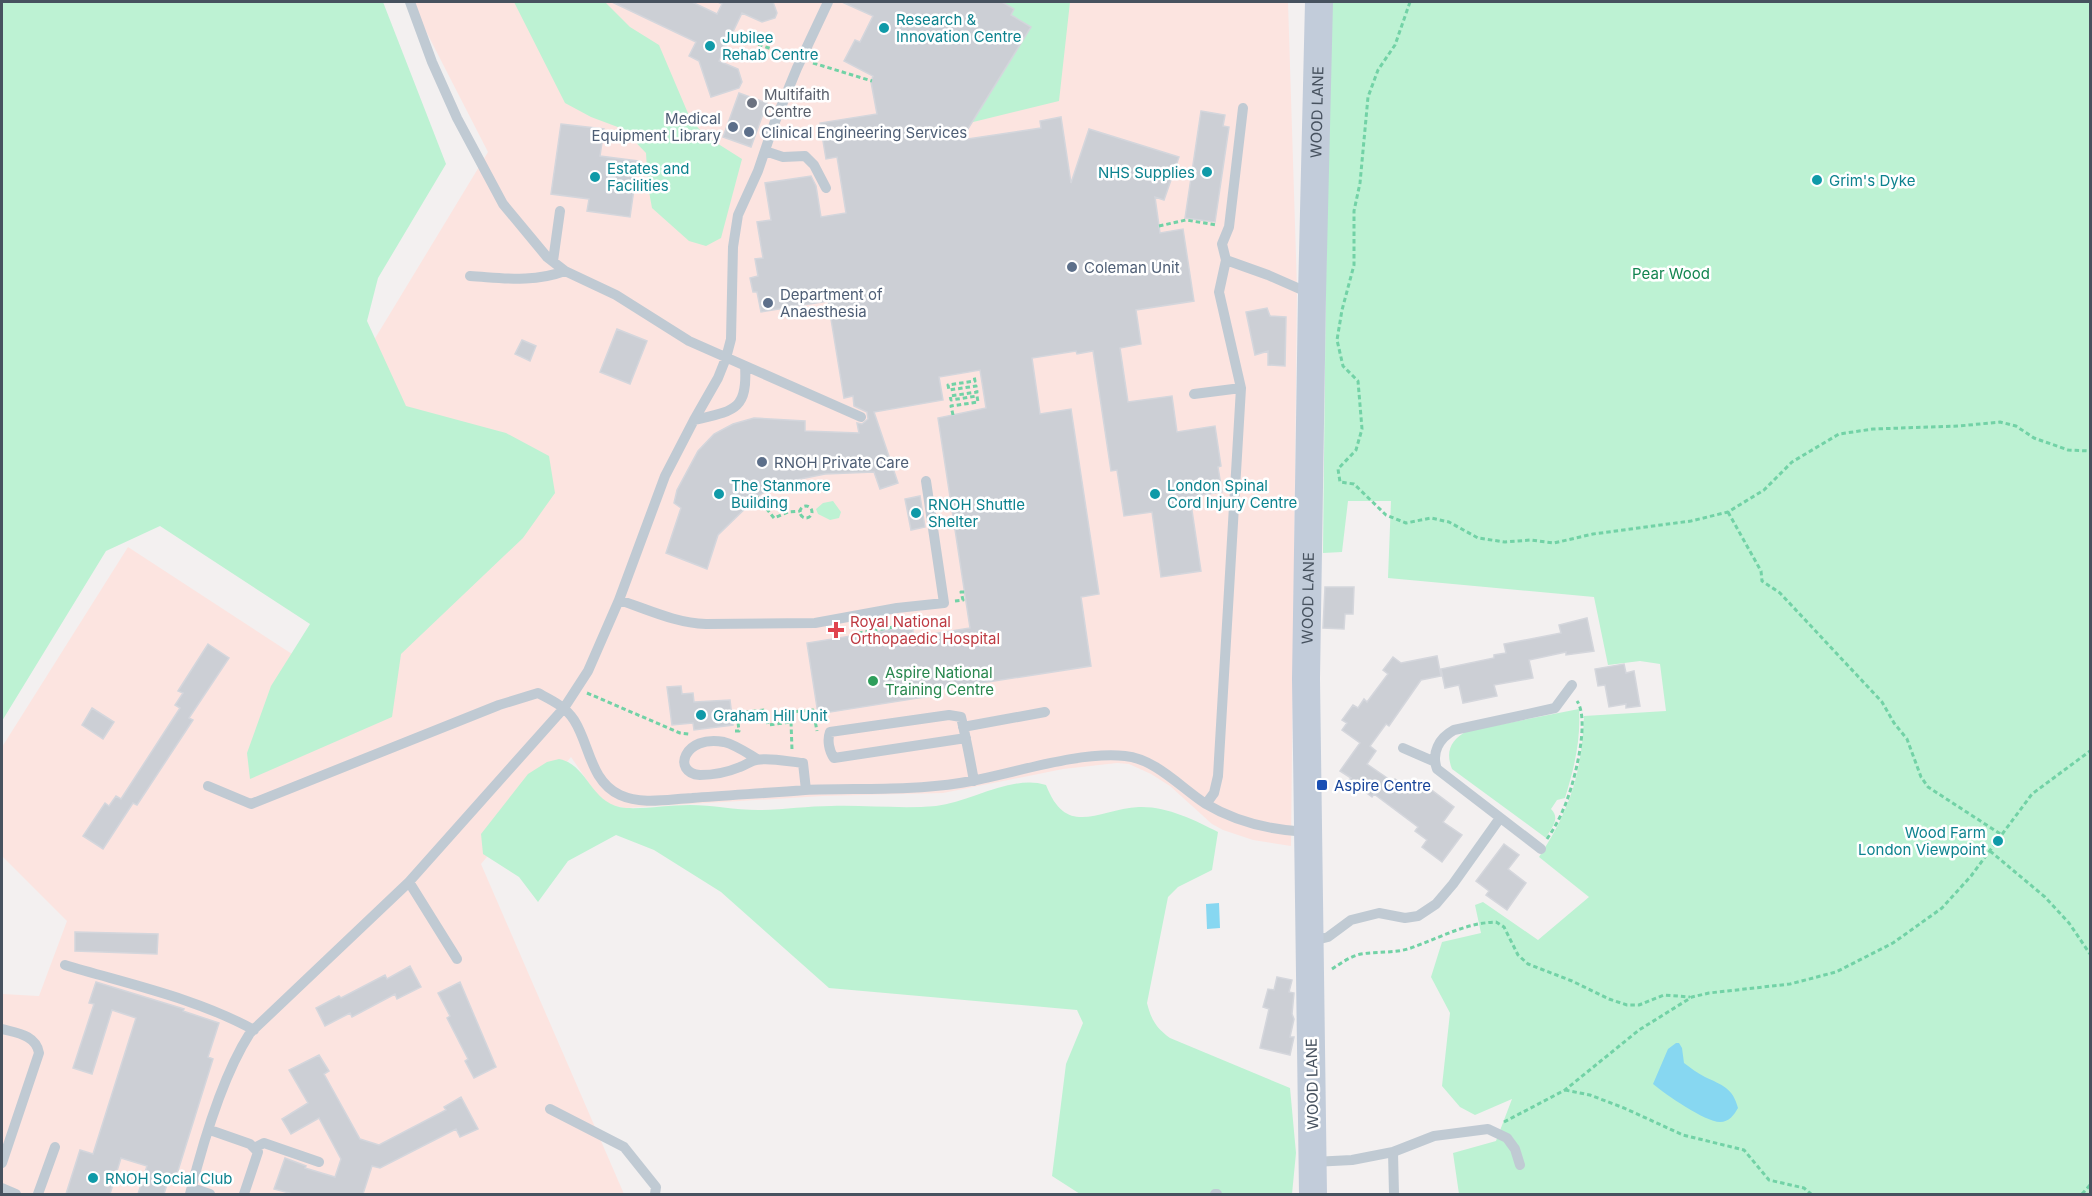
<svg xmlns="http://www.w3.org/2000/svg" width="2092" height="1196" font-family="Inter,sans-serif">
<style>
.medical{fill:#fce4e0}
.green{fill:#bdf2d3}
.water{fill:#87d7f1}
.building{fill:#cccfd5;stroke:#d4d6dc;stroke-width:1.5}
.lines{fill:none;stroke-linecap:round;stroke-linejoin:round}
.path{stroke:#72d2a6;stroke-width:3;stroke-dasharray:4.5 3;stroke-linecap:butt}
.lane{stroke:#c0cad3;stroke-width:10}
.secondary{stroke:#c2ccda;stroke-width:28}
.culture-dot{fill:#0f9aa8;stroke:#fff;stroke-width:2}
.worship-dot{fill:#6b7280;stroke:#fff;stroke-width:2}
.service-dot{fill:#5c6f8a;stroke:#fff;stroke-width:2}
.health-dot{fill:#e0444e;stroke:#fff;stroke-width:2}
.leisure-dot{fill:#2e9e5b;stroke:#fff;stroke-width:2}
.transit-dot{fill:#1a4fb4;stroke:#fff;stroke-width:2}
.labels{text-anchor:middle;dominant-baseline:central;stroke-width:5;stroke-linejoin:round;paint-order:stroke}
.culture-label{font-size:15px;fill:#0d838f;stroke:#fff;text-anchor:start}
.worship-label{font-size:15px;fill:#5b616d;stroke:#fff;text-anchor:start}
.street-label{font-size:15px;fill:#47525f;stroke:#fff}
.service-label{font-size:15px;fill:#4e5e75;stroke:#fff;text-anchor:start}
.park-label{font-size:15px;fill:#128550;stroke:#fff}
.health-label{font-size:15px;fill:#be3a42;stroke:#fff;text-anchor:start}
.leisure-label{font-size:15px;fill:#27864d;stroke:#fff;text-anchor:start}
.transit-label{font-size:15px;fill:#164399;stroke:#fff;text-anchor:start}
</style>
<rect width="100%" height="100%" fill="#f3f0f0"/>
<!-- medical -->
<path class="medical" d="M411 2H1288L1297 288 1291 846 1253 840 1223 830 1212 824 1170 786 1151 774 1129 764 1117 763 1063 769 943 793 823 796 625 808 611 805 597 795 571 757 481 864 624 1194H2V994L39 996 67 921 2 856V747L128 547 381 712 371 345 488 152Z"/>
<!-- green -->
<path class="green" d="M2 2H383L446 164 378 278 367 321 406 406 506 433 549 456 555 493 523 538 401 654 392 717 250 779 247 753 271 686 310 624 160 526 106 551 2 721Z
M514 2H605L630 27 659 45 690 118 704 135 742 159 721 238 706 246 689 241 652 208 648 186 646 153 623 129 591 117 565 103Z
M936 2H1070L1059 101 916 136 891 89Z
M1329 2H2090V1194H1459L1453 1153 1496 1141 1512 1099 1475 1115 1460 1107 1442 1086 1450 1013 1431 977 1442 942 1481 933 1475 905 1483 902 1538 940 1589 897 1539 857C1570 810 1582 773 1584 716L1666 711 1660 664 1640 661 1608 665 1594 597 1388 578 1391 501H1348L1342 552 1323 553Z
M833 501 841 512 839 518 830 520 818 514 816 509 823 503Z
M1579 709C1581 740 1574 769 1565 798L1557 800 1551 809C1561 819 1551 828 1546 838L1452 769C1445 751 1451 740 1467 731Z
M559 759C589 765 590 805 626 808 647 809 668 805 690 805 712 805 735 810 758 810 782 810 807 806 831 806 866 805 901 809 936 806 971 802 1013 774 1046 785 1067 839 1098 809 1139 807 1166 806 1195 820 1218 832L1212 870 1178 887 1168 897 1147 1003C1151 1019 1156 1028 1170 1038L1290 1088 1296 1153 1292 1194H1080L1052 1176 1066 1064 1083 1023 1077 1010 829 988 721 892 654 850 616 835 568 861 538 902 519 877 483 854 481 834 528 774 547 762Z"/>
<!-- water -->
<path class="water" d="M1219 903 1220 928 1207 929 1206 904Z
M1676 1043H1679L1682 1048 1684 1063C1691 1068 1697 1073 1705 1077 1722 1085 1733 1088 1738 1108 1734 1115 1729 1122 1720 1122 1705 1122 1665 1094 1653 1084L1668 1049Z"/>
<!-- building -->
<path class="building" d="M612 2H692L717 14 722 4 718 2H773L777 13 775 18 762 22 742 13 719 61 738 69 742 82 739 88 711 97 699 61 689 56 696 42Z
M842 2H1002L1014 9 1011 15 1031 27 961 140 1041 128 1040 121 1061 117 1071 183 1089 129 1179 157 1164 200 1155 197 1160 233 1183 229 1194 301 1136 310 1141 344 1120 348 1128 402 1172 396 1177 432 1215 426 1221 466 1218 467 1222 492 1190 497 1201 571 1161 577 1152 512 1124 516 1117 470 1111 471 1093 351 1077 354 1076 351 1032 358 1040 414 1071 409 1099 594 1081 597 1091 666 924 692 925 697 818 714 807 643 912 626 914 637 970 628 938 418 986 408 980 370 939 377 943 400 874 412 898 483 880 489 874 472 825 474 776 484 757 497 718 535 707 569 666 553 681 508 674 503 677 490 698 451 714 434 733 424 754 418 805 421V431L859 433 857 423 862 424 868 419 867 412 854 406 853 396 844 398 828 301 761 312 757 292H753L750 278 758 276 755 259 763 258 757 222 771 220 765 183 811 176 816 186 821 217 846 213 837 157 826 159 820 123 877 114 871 82 873 76 844 61 855 40 860 42 873 16Z
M739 93 767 103 751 147 723 137Z
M1201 111 1225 115 1223 126 1229 127 1215 222 1185 218Z
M561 124 604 129 600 156 638 161 630 217 587 211 589 199 551 194Z
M1267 308 1270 316 1286 317 1285 366 1268 365V351L1255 355 1246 312Z
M617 329 647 341 630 384 600 372Z
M522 340 536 346 530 361 515 354Z
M920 496 925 527 911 530 905 499Z
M1325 587H1354L1353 614H1345L1344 629 1323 628Z
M1587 618 1594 651 1566 655V652L1529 660 1533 678 1494 685 1497 696 1463 703 1459 685 1445 688 1441 669 1494 658V655L1506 653 1504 644 1561 633 1559 625Z
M208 644 229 658 189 718 193 720 137 805 133 803 103 849 83 836 105 803 109 806 116 796 121 799 180 708 175 705 183 693 178 691Z
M1437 656 1441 676 1421 680 1389 726 1386 724 1370 746 1376 751 1367 764 1393 782 1395 779 1413 792 1421 782 1454 807 1443 822 1462 835 1442 862 1422 847 1427 840 1415 831 1418 827 1374 794 1372 797 1349 780 1351 778 1340 771 1360 743 1342 730 1347 723 1342 720 1353 705 1358 708 1364 699 1367 702 1388 674 1383 670 1393 657 1401 663Z
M1624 664 1626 673 1634 671 1640 706 1626 708V704L1609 707 1605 685 1598 686 1595 669Z
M681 686 682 694 693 693 694 702 730 700 733 725 694 730 693 723 672 725 667 687Z
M92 708 114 722 103 739 82 725Z
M1504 844 1519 855 1508 869 1526 883 1507 910 1486 895 1489 891 1476 881Z
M75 932 158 934 157 954 75 951Z
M410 966 421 987 397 999 395 994 352 1017 350 1013 325 1026 316 1008 339 996 341 998 385 975 387 979Z
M1277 977 1292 980 1289 992 1294 993 1292 1014 1294 1019 1290 1037H1294L1290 1055 1260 1048 1269 1009 1263 1007 1268 989 1274 990Z
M96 982 184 1009 183 1011 219 1023 208 1057 213 1059 176 1177 170 1175 164 1194H138L147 1166 121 1158 110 1194H66L80 1150 93 1154 136 1018 112 1010 92 1074 73 1068 94 1004 89 1003Z
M460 982 496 1067 474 1078 465 1061 468 1059 447 1018 450 1016 438 993Z
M319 1055 329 1071 324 1074 360 1139 379 1145 446 1110 444 1107 461 1097 478 1129 460 1137 456 1129 380 1168 372 1166 363 1194H293L274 1189 285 1158 306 1166 305 1168 335 1177 341 1159 319 1118 291 1134 282 1119 308 1103 289 1070Z"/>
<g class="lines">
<!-- path -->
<path class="path" d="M1410 2 1395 45 1378 70 1368 97 1360 183 1354 211V265L1342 310 1337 340 1343 366 1358 381 1362 429 1356 450 1338 469 1340 482 1354 484 1386 515 1406 523 1431 518 1449 522 1478 538 1505 542 1531 540 1554 543 1593 534 1691 521 1728 512 1764 490 1792 462 1839 434 1873 429 1959 426 2000 422 2016 426 2034 438 2068 450 2090 451
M737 37 789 55
M813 63 872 81
M1159 226 1186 220 1216 225
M953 415 951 406 978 402 977 396 951 400 950 396 977 392 976 386 949 390 948 385 975 381 974 376
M757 497 774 518 788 512 800 511
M800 512a6 6 0 1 1 12 0a6 6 0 1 1-12 0Z
M1728 512 1761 571 1762 581 1780 593 1882 702 1894 723 1907 739 1921 777 1928 787 2002 835
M955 601 963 600 961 592H965
M854 636 853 634 911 624 909 619
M587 693 680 733 689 734
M791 722 792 750
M735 731H739L737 713 765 710 768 725 791 722 790 712 813 710 817 731
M1547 839C1553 830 1559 820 1563 810 1573 789 1591 721 1577 701
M1990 851 2045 897 2069 923 2090 954
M1332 969C1341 963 1351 956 1361 954 1380 951 1398 954 1416 946 1444 936 1466 923 1496 922L1504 927 1518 955 1528 964 1572 981 1609 999 1627 1005H1639L1664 995 1690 997
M1565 1090 1590 1095 1624 1108 1683 1135 1744 1150 1769 1180 1804 1188 1811 1194
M1504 1122 1565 1090 1639 1030 1692 997 1709 993 1790 984 1836 972 1893 943 1942 908 1971 876 2032 794 2090 751
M2082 1194 2090 1185"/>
<!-- lane -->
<path class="lane" d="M410 2 432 62 457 118 503 204 547 257 565 271 616 295 689 341 861 417
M765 151 783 157 805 156 814 165 826 188
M1226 260 1268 275 1309 293
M553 261 560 211
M470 276C504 278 532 283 565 271
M1194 394 1241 388
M694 420C733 411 748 411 745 366
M619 600C647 609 675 623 706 624L815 623 897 608 944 603 926 481
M963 727 1045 712
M966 738 834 758C829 751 827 740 830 732L949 715 961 717C966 738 970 759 974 781
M1403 748 1433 761
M757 759C747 753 736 745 724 742 684 734 671 773 700 775 713 775 728 772 740 767 746 765 752 760 757 760 769 757 790 762 803 763L806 790
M208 786 251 804 499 705 538 693C551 700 565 706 574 720 590 745 590 781 620 795 642 805 669 799 692 798 730 795 768 793 805 790 857 788 909 791 960 783 1010 775 1075 751 1125 756 1156 759 1181 788 1206 804 1236 822 1271 830 1306 832
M1206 804 1214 793 1218 776 1241 388 1219 292 1226 260 1222 244 1229 227 1243 108
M1541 849 1437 769C1431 753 1439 738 1454 730L1555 708 1572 685
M409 882 457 959
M1312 941 1328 937 1351 920 1379 913 1405 918 1418 916 1436 904 1453 884 1500 818
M65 965C128 984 196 998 254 1030
M2 1029C17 1033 36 1035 39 1053L2 1163
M550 1109 624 1147 656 1187 655 1194
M210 1130 250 1144 258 1152 244 1194
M254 1148 264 1143 319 1162
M1393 1152 1394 1194
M1313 1162 1352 1160 1393 1152 1434 1136 1488 1129 1507 1138 1515 1149 1520 1165
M2 1188 16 1194
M192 1188 210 1194
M38 1194 55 1147
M190 1194C202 1146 223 1075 250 1033L408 883 564 708 588 671 619 600 665 476 694 420 718 378 726 358 731 339 733 247 738 215 758 171 774 124 797 68 828 2
M1215 1194H1217"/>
<!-- secondary -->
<path class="secondary" id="s1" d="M1313 1194 1306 679 1312 295 1319 2"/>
</g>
<!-- markers -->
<g class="culture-dot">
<circle cx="884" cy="28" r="6"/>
<circle cx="710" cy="46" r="6"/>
<circle cx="1207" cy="172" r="6"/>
<circle cx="595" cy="177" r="6"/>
<circle cx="1817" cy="180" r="6"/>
<circle cx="719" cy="494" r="6"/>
<circle cx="1155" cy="494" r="6"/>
<circle cx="916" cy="513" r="6"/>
<circle cx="701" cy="715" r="6"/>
<circle cx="1998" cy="841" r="6"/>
<circle cx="93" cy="1178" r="6"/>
</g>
<circle class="worship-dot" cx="752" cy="103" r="6"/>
<g class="service-dot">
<circle cx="733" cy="127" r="6"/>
<circle cx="749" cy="132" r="6"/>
<circle cx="1072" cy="267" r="6"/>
<circle cx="768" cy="303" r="6"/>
<circle cx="762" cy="462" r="6"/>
</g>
<path class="health-dot" d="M833 621h6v6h6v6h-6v6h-6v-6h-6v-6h6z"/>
<circle class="leisure-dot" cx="873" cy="681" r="6"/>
<rect class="transit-dot" x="1316" y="779" width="12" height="12" rx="3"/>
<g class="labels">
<!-- culture labels -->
<g class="culture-label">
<text x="896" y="19">Research &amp;<tspan x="896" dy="17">Innovation Centre</tspan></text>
<text x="722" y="37">Jubilee<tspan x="722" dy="17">Rehab Centre</tspan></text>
<text x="607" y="168">Estates and<tspan x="607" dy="17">Facilities</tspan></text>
<text x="1195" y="172" text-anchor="end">NHS Supplies</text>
<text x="1829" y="180">Grim's Dyke</text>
<text x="731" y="485">The Stanmore<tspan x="731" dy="17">Building</tspan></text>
<text x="1167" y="485">London Spinal<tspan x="1167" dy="17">Cord Injury Centre</tspan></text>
<text x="928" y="504">RNOH Shuttle<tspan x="928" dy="17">Shelter</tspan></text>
<text x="713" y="715">Graham Hill Unit</text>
<text x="1986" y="832" text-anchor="end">Wood Farm<tspan x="1986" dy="17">London Viewpoint</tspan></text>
<text x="105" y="1178">RNOH Social Club</text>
</g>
<!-- worship labels -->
<g class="worship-label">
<text x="764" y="94">Multifaith<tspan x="764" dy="17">Centre</tspan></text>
</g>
<!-- street labels -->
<g class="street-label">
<text stroke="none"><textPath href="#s1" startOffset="1082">WOOD LANE</textPath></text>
<text stroke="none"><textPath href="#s1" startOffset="596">WOOD LANE</textPath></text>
<text transform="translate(1312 1084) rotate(-91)">WOOD LANE</text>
</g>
<!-- service labels -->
<g class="service-label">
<text x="721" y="118" text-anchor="end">Medical<tspan x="721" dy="17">Equipment Library</tspan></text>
<text x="761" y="132">Clinical Engineering Services</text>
<text x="1084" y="267">Coleman Unit</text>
<text x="780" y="294">Department of<tspan x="780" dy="17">Anaesthesia</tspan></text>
<text x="774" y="462">RNOH Private Care</text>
</g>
<!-- park labels -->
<g class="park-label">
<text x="1671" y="273">Pear Wood</text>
</g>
<!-- health labels -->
<g class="health-label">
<text x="850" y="621">Royal National<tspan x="850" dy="17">Orthopaedic Hospital</tspan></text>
</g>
<!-- leisure labels -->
<g class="leisure-label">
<text x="885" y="672">Aspire National<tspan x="885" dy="17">Training Centre</tspan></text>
</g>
<!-- transit labels -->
<g class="transit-label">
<text x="1334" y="785">Aspire Centre</text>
</g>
</g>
<!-- border -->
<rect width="2092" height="1196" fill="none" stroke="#47525f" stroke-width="6"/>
</svg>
